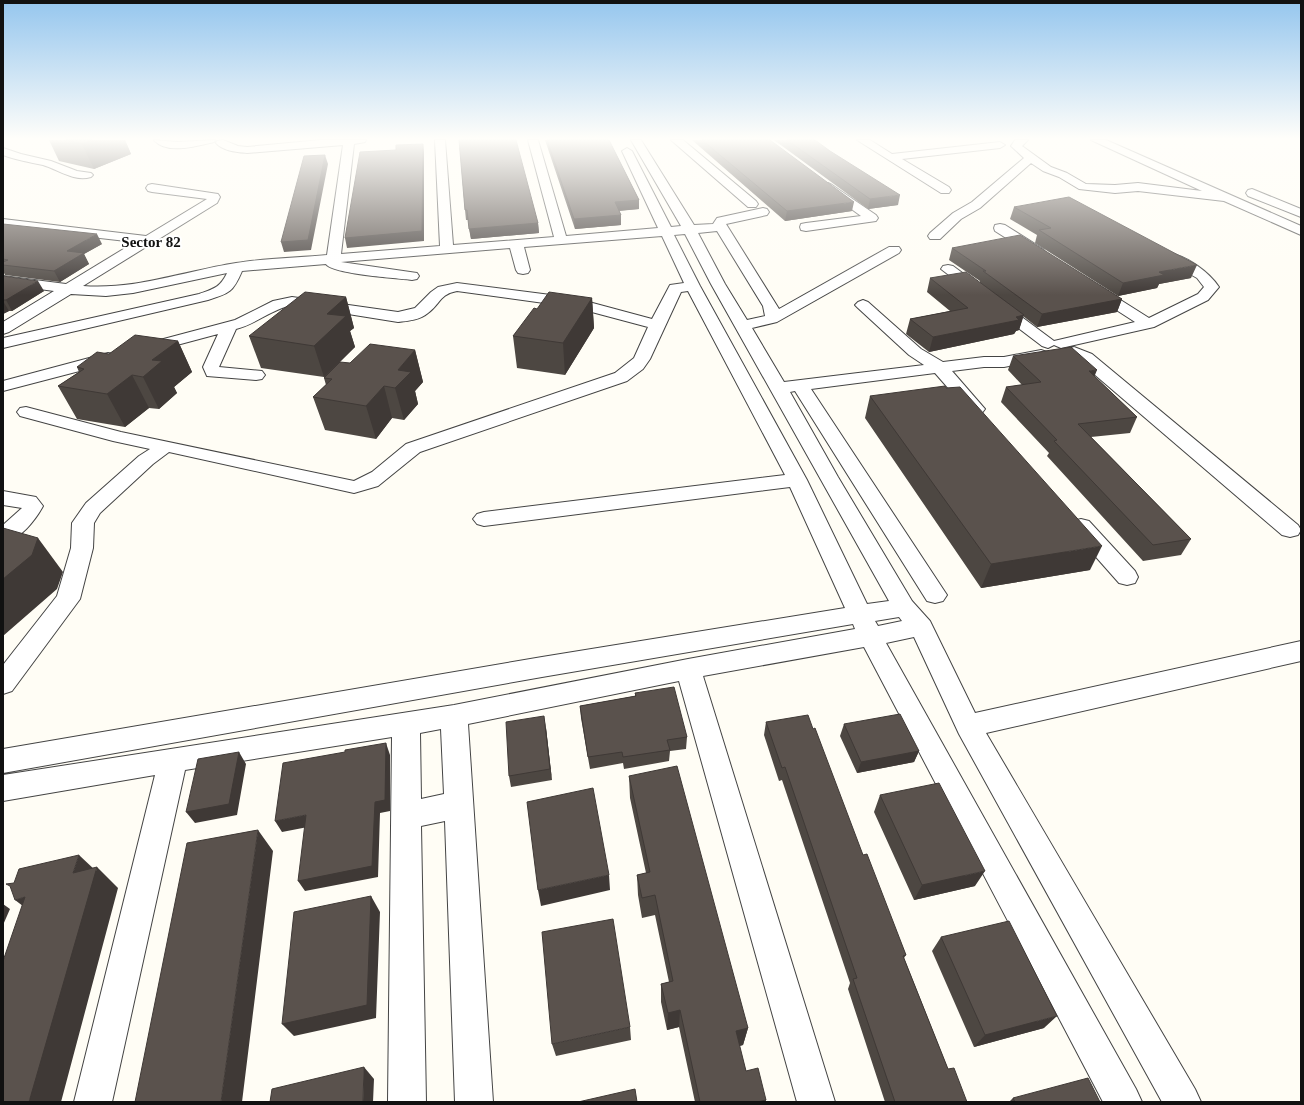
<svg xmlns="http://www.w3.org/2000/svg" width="1304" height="1105" font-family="Georgia,serif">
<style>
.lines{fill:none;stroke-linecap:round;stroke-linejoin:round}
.minor-casing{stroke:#444;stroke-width:2}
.minor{fill:#fff;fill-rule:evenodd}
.wall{fill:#4d4742}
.shaded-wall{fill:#3f3936}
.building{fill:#5a524d;stroke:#3f3936}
.labels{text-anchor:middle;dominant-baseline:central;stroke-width:4;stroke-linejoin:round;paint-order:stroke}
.far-district-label{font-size:15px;font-weight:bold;fill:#111;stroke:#fff}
</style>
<rect width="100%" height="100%" fill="#fffdf5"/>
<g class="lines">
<defs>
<path id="minor" d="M154 140 177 142 215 140 214 142C197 146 167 155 154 140Z
M223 140 238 146 247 147 321 140H366L365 142 354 144 341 254 440 246 435 140H445L453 245 554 237 528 140H538L566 236 658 228 622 151 627 148 632 151 671 227 681 226 631 140H641L694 225 713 224 717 218 763 208 767 209 769 212 767 215 726 224 779 309 889 247H899L901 250 899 253 777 322 752 328 784 382 924 365 909 355 858 308 855 305 858 302 863 300 868 302 921 349 943 362 984 357H1004L1041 350 1047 352 1049 355 1047 358 1041 360 1004 367H984L952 371 985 409 982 413 976 414 970 413 935 373 811 389 943 589 947 595 943 601 935 603 927 601 795 391 790 392 838 477 912 601 930 621 975 713 1301 641V661L986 733 1195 1089 1201 1102H1162L959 734 914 637 886 643 1136 1089 1142 1102H1103L864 647 703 676 835 1102H797L679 681 468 724 493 1102H455L445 821 421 826 426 1102H388L392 737 185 770 112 1102H74L155 775 3 801V775L454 705 688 659 855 629 853 624 542 677 3 773V749L542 657 845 608 790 487 484 526 477 524 473 519 477 514 484 512 785 475 688 291 681 292 650 359 643 369 627 381 420 452 378 486 354 493 169 452 153 464 100 513 94 523 93 548 80 599 12 691 3 694V665L57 596 71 548 72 523 86 503 139 456 150 449 113 441 20 416 17 412 20 408 26 407 121 432 354 481 372 472 406 444 615 373 634 358 648 327 573 307 457 291C440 294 440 304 428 313 420 320 408 321 398 322L292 305C272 309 256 324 236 329L219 367 262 371 265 375 262 379 256 380 207 376 203 367 218 334 147 353 141 351 139 348 141 345 235 320 273 301 292 297 398 312 415 308 431 292 438 287 457 283 574 298 652 319 670 285 684 283 662 236 524 247 530 270 528 273 523 274 518 273 516 270 510 248 341 262 417 273 419 276 417 279 412 280C397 278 332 274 326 264L242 271C233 292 230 293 208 300L3 348V338L199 294C213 289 220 288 227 273L133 293 106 296 71 294 9 332 3 334V322L54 291 3 284V276L66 284 135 242 3 227V219L146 236 207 199 152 192 148 191 146 188 148 185 152 184 218 194 220 197 217 203 83 286C136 290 185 271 236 263 266 258 297 258 327 255L343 145 247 153C237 152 223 151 216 143L217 141ZM717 231 763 306 765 316 747 320 725 284 698 233ZM685 234 711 284 889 601 867 604 807 480 700 286 674 235ZM899 617 902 621 878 626 875 621ZM441 729 444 794 421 799 420 733Z
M671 140H683L756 201 758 204 756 207H748Z
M857 140H870L892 154 1000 142 1005 145 1000 148 902 159 949 187 951 190 949 193H941Z
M1015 140H1028L1022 146 1051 167 1067 173 1086 184 1115 185 1138 183 1202 191 1091 140H1106L1301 226V235L1224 201 1138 191 1115 193 1079 189 1059 177 1043 171 1031 163 980 208 961 219 940 239H930L928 236 930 233 953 213 972 202 1024 158 1011 146Z
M3 148 21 154 51 161 77 171 91 173 93 175 91 177C74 182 59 170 43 165 29 162 16 160 3 155Z
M828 183 832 185 876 215 878 218 876 221 806 231 801 230 800 227 801 224 806 223 861 216 824 189 822 187 824 185Z
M1252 189 1301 209V217L1248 196 1246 193 1248 190Z
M1000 224 1005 225 1043 249 1045 252 1043 255H1033L995 231 994 228 995 225Z
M1170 253C1188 257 1209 272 1219 287L1208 300 1154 327 1061 348 1054 345 1048 348 1042 346 941 269 943 266 948 265 953 266 1054 341 1135 322 1090 293 1088 290 1090 287 1095 286 1100 287 1149 318 1198 294 1204 287 1197 278 1165 260 1163 257 1165 254Z
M1074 347 1092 354 1298 525 1301 530 1298 535 1290 537 1282 535 1080 362 1068 355 1066 352 1068 349Z
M108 353 114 354 116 358 114 362 3 391V381Z
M3 491 36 497 43 506C35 521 20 539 3 544V525L22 508 3 505Z
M1081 519 1089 521 1135 571 1138 577 1135 583 1127 585 1119 583 1073 531 1070 526 1073 521Z"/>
</defs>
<!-- minor casing -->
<use href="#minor" class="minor-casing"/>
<!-- minor -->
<use href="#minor" class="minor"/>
</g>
<!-- wall -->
<path class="wall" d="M49 140H125L131 154 94 169 59 161Z
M459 140 538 223 539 233 471 239 468 220H466L465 210Z
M545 140H609L639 200V209L619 211 621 215V225L575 229Z
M692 140H770L852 211 785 221Z
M774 140H815L898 205 868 209Z
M1014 207 1191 278 1159 284 1157 288 1118 296 1035 243 1037 235 1010 219Z
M3 224 102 244 84 254 89 264 60 282 5 275 3 271Z
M952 248 1122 299 1117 312 1037 327 1023 316 1019 330 1016 331 1014 334 929 352 906 334 910 319 950 311 927 292 930 278 980 283V281L949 260Z
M3 276 44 291 12 311H9L3 314Z
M346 297 354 328 350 331 355 347 327 375 350 363 415 350 423 382 415 391 418 404 404 420 392 418 376 439 325 430 313 397 326 385 324 378V377L261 368 249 336Z
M592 298 594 328 565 375 517 368 513 336 537 309Z
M178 341 192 372 174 387 177 393 159 409 149 408 125 427 77 419 58 386 79 372 77 367 109 354Z
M1013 356 1095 377 1137 417 1130 433 1091 437 1191 539 1181 555 1143 561 1047 456 1049 453 1001 402 1006 387 1022 385 1008 370Z
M870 396 1090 570 981 588 865 418Z
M635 693 687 737 686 749 670 751 669 761 624 769 623 763 590 769 581 718 580 706 635 696Z
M766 722 863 855 906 955 904 958 948 1069 967 1102H885L848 989 850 983 782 780 779 781 764 735Z
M844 724 919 751 914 762 857 773 840 736Z
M546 728 552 780 511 787 509 776Z
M629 776 748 1028 743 1045 739 1046 746 1071 766 1100 765 1102H695L679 1027 667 1030 661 1002V984L669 982 655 915 642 918 638 895 637 875 646 873 630 798Z
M880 795 975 886 914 900 874 812Z
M941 937 1044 1028 974 1047 932 951Z
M630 1027 631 1040 556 1056 552 1044Z
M1013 1098 1100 1102H1009Z"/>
<!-- shaded-wall -->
<path class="shaded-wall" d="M92 140H125L131 154 94 169 82 144Z
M423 144 424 152V241L347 248 345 238Z
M325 155 328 164 311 250 284 252 281 242Z
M900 195 898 205 868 209 870 199Z
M639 200V209L615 211V202Z
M854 202 852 211 785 221 787 211Z
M621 215V225L575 229 574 219Z
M538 223 539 233 471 239 469 229Z
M97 234 102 244 84 254 89 264 60 282 54 271 67 251Z
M1197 265 1191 278 1159 284 1157 288 1118 296 1123 283 1159 272Z
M38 281 44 291 12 311 6 300Z
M346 297 354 328 350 331 355 347 324 377 314 346 327 314Z
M592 298 594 328 565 375 563 343Z
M1122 299 1117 312 1037 327 1042 314Z
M3 301 9 311 3 314Z
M1024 315 1019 330 1016 331 1014 334 929 352 933 337Z
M178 341 192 372 174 387 177 393 159 409 143 377 152 360Z
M415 350 423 382 415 391 418 404 404 420 395 388 398 370Z
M1097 370 1091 385 1089 371Z
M132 375 149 408 125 427 107 394Z
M384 386 392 418 376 439 366 406Z
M38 538 63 572 57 589 3 636V579Z
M1102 546 1090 570 981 588 991 564Z
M544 716 546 728 552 780 550 769Z
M386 743 390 755V811L380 813 378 877 305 891 298 881 375 802Z
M919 751 914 762 857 773 861 762Z
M239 752 246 764 237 815 195 823 186 812Z
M306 815 313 826 282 832 275 821Z
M258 830 273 851 242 1102H221Z
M79 855 96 871 97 867 118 888 61 1102H29L73 873Z
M985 871 975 886 914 900 922 885Z
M609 875 610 890 541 906 538 890Z
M371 896 380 912 376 1018 294 1036 282 1024Z
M25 897 40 919 15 900Z
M3 904 10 909 3 925Z
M680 1010 679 1027 667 1030 668 1013Z
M1057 1016 1044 1028 974 1047 985 1035Z
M748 1028 743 1045 732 1048 736 1031Z
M364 1067 374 1079 373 1102H363Z
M766 1100 765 1102H757Z"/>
<!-- building -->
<path class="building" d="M66 140H92L82 144Z
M459 140H516L538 223 469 229 467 210H465Z
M547 140H609L639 200 615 202 621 215 574 219Z
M702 140H770L854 202 787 211Z
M787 140H815L830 151 900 195 870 199Z
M423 144 422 231 345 238 360 152 396 150V145Z
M325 155 308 240 281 242 304 156Z
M1069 197 1197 265 1159 272 1164 275 1123 283 1039 230 1051 228 1014 207Z
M3 224 97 234 67 251 84 253 54 271 3 265V262L8 260 3 259Z
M1020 235 1122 299 1042 314 983 271H986L952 248Z
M966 272 1024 315 1016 317 1019 320 933 337 910 319 968 308 930 278Z
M3 276 38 281 6 300H3Z
M305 292 346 297 327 314 346 316 314 346 249 336Z
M549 292 592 298 563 343 513 336 534 308 537 309Z
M135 335 178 341 152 360 162 361 143 377 132 375 107 394 58 386 84 369 77 367 97 352 109 354Z
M370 344 415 350 398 370 411 372 395 388 384 386 366 406 313 397 332 379 324 378 340 362 350 363Z
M1071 347 1097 370 1089 371 1137 417 1078 424 1191 539 1153 545 1054 441 1057 440 1006 387 1041 382 1013 356Z
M945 386 946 388 960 387 1102 546 991 564 870 396Z
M3 528 38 538 32 555 3 579Z
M674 687 687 737 667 740 670 750 623 757 622 752 588 757 580 706 636 696 635 693Z
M900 714 919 751 861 762 844 724Z
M808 715 813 729 815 728 863 855 867 854 906 955 903 956 948 1069 954 1068 967 1102H895L853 979 857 978 785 767 782 768 766 722Z
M544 716 550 769 509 776 506 722Z
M386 743 385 800 375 802 372 866 298 881 306 815 275 821 283 763 345 752V750Z
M239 752 229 804 186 812 198 759Z
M677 766 748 1028 736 1031 746 1071 758 1068 766 1100 757 1102H700L680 1010 668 1013 661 984 673 981 655 895 642 898 637 875 650 872 629 776Z
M939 783 985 871 922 885 880 795Z
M593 788 609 875 538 890 527 802Z
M258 830 221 1102H135L187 843Z
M79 855 73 873 97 867 29 1102H3V961L25 897 15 900 10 886 6 884 14 883 19 869Z
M371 896 367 1005 282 1024 294 912Z
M613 919 630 1027 552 1044 542 932Z
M1009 921 1057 1016 985 1035 941 937Z
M364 1067 363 1102H270L272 1089Z
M1088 1078 1100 1102H1015L1013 1098Z
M635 1089 637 1102H578Z"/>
<!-- sky -->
<linearGradient id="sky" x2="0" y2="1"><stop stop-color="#95c6ee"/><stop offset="0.47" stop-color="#fffefa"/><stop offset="1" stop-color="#fffefa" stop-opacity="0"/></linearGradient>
<rect width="1304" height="295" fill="url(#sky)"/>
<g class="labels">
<!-- far-district labels -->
<g class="far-district-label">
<text x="151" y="242">Sector 82</text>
</g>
</g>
<!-- border -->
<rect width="1304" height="1105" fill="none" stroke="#111111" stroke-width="8"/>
</svg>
